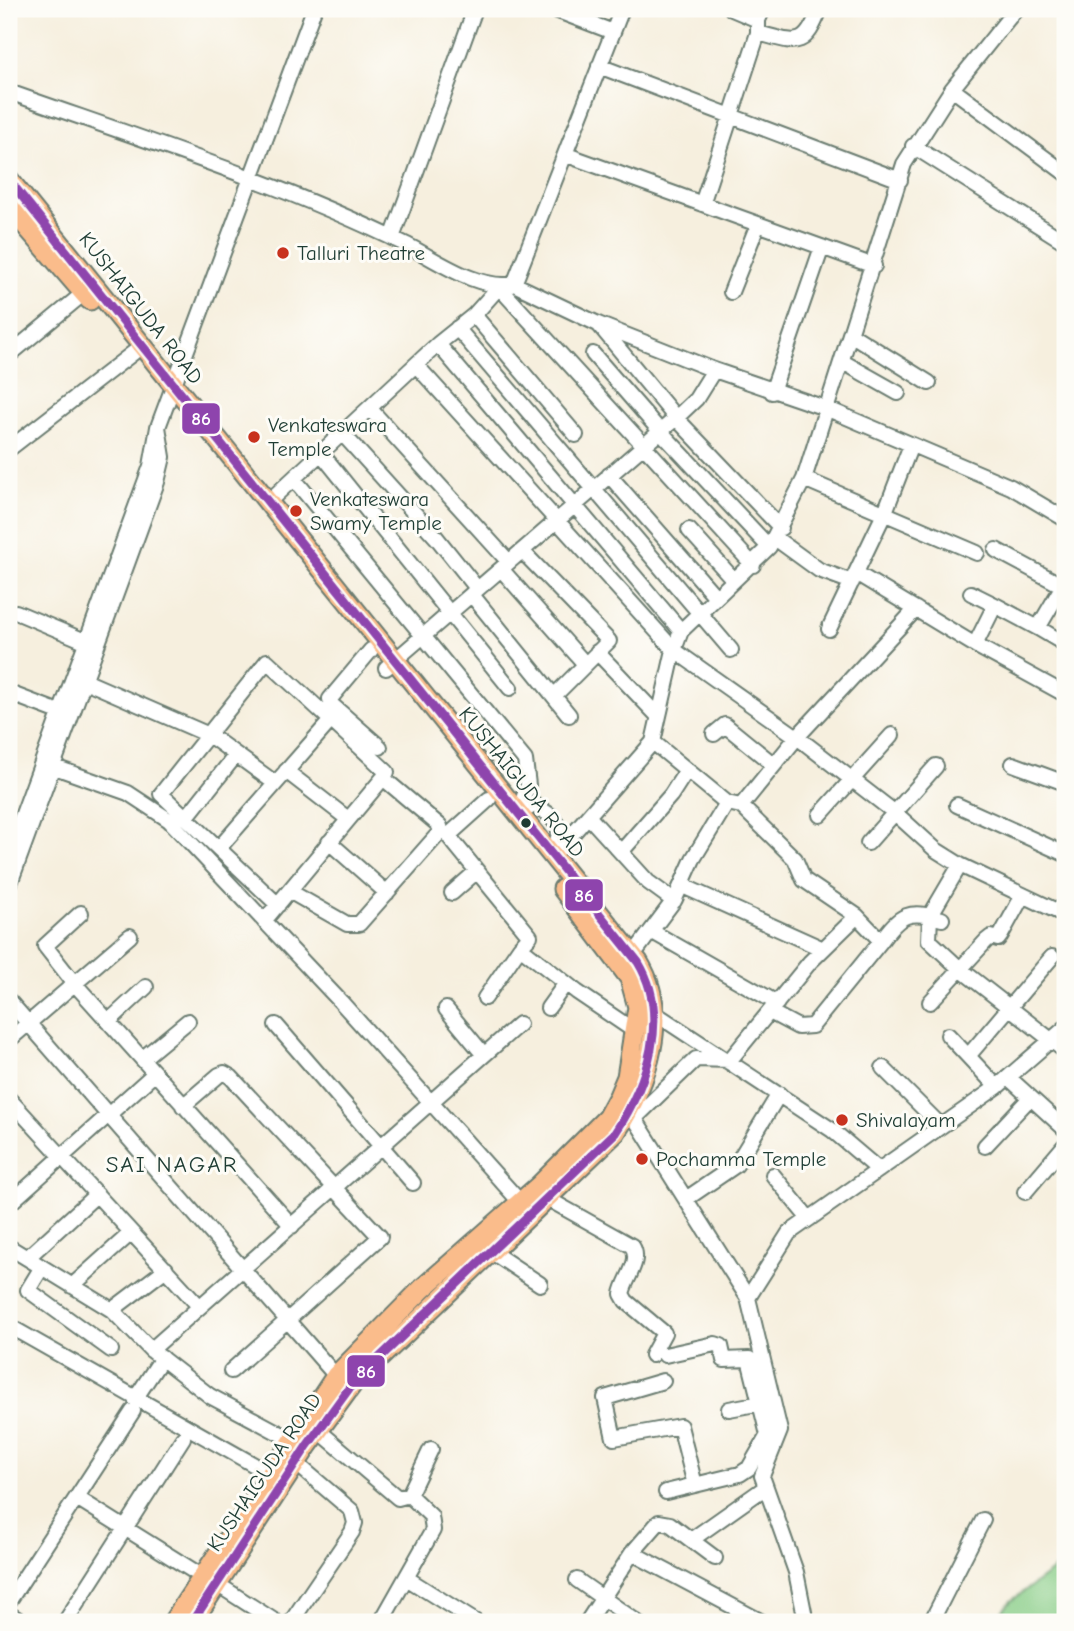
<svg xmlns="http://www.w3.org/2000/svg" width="1074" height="1631" font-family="'Comic Neue',sans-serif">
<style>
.green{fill:#88cd87;stroke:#54855e;stroke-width:2}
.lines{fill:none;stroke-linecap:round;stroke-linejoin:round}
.minor-casing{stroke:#6a7b70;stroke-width:18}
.major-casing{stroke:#6a7b70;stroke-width:23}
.minor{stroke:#fff;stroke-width:14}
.major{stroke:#fabc8b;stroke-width:19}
.bus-1-casing{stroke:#fdfcf7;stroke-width:14}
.bus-1{stroke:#8e44ad;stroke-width:9}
.poi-dot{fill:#c8321e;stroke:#fdfcf7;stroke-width:2.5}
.bus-dot{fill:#1f3d34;stroke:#fdfcf7;stroke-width:2.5}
.labels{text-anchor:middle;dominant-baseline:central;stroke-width:6;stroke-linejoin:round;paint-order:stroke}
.poi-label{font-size:21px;fill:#1f3d34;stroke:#fdfcf7;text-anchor:start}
.street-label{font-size:21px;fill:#1f3d34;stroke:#fdfcf7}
.neighbourhood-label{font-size:23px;letter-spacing:2px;fill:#1f3d34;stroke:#fdfcf7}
.line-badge{stroke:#fdfcf7;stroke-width:2.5}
.badge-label{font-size:19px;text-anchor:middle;font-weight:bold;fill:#fff}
</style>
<rect width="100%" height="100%" fill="#fdfcf7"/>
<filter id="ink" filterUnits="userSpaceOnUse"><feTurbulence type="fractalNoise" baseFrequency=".0143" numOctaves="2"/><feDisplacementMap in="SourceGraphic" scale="14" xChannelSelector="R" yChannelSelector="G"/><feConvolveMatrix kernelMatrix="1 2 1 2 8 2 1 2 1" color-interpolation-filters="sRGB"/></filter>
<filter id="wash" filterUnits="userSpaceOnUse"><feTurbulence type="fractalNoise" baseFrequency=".00686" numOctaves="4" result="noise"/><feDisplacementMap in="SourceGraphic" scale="28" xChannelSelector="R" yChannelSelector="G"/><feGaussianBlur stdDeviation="1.57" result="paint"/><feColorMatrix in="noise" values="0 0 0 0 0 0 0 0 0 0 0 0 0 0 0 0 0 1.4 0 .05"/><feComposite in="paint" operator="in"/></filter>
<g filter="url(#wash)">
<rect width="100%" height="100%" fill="#f6efde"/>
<!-- green -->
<path class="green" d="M1063 1563 1059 1622H993L1011 1601Z"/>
</g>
<g filter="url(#ink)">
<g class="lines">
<defs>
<path id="minor" d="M553 9 613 32
M732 9 758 20 763 9
M758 33C797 43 804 50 820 9
M599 66 900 180
M952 89 1065 173
M9 92C142 139 280 183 407 245 438 261 479 291 514 284L622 9
M913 146 1065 242
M567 155 874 266
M702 204 758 33V20
M392 238 475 9
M514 284 598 324 714 370 828 409 1011 487 1065 519
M731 292 758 224
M474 315 576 435
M600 326 676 418 781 528
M457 328 731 650
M852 335 929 383
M438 344 681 631
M593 354 660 431 769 547
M9 355 84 293
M843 362 898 393
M416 365 674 650 797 737 916 609
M772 392 822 247
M370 409 509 562
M158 427 314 9
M342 433 436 537 476 587 472 595 569 715
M9 449 133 353
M321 453 510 688
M609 475 716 597
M294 479 525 760 528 785 518 813
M804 479 977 553
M267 503 438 344 474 315 499 287 753 565
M689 530 734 580
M775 538 819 570 852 582
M996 550 1063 586
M522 551 609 641 554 696
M501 569 585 664
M856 573 975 645 995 605 1038 628 1065 582
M971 593 995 605
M16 612 92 644
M1038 628 1065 644
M829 629 885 512 911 445
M975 645 1061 692
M371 650 330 699 332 705 380 747
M597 652 658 716
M386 668 676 418 696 399 714 370
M85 681 209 735 275 783
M9 693 67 715
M714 734 725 725 774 765
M653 742 674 650 681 631 769 547 804 479 904 164 952 89 1016 9
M46 764 128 793 169 820 341 1002 521 1203
M1013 764 1065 783
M286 771 348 819
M489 799 450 834V838L530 936 520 947 577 992 636 1032
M957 805 1065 854
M741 806 795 859 804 880 857 916 881 941C900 914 909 909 942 919
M518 813 535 805 550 815 560 829 555 850
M820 815 892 735
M588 816 648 882 674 901
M186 818 236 755
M329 842 387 893
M868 843 936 766
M219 848 326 726
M9 852 151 466 158 427 163 457 157 482 9 886
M621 852 671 795 687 770
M553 856 653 742 727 803 741 806 797 737 894 812 936 850 960 865 1065 915
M960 865 930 916 929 940 959 968 1065 1051
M683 886 823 949
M289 891 347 924H359L441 831 440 826 383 778
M452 893 477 871
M81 913 45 946 74 983 292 1226
M264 921 383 778 387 772 267 661 161 794 278 905
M651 931 777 1003
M633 955 675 899 693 859 727 803
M485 998 520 947
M9 1001 336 1376
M930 1002 986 941 991 937 998 939 1001 935 1023 895
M548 1008 566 983
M446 1009 484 1055
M770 1012 798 1027 812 1026 881 941
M656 1014 832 1130 879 1170
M108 1022 146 987
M276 1025 413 1183
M948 1035 997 1087
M9 1040 130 936
M969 1055 1052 957
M142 1059 188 1021
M883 1068 941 1126
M1009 1078 1065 1129
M9 1099 199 1306
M625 1103 748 1298 780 1431 762 1476 796 1572 806 1622
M183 1106 219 1075 224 1073 231 1077 380 1237 231 1371
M635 1118 696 1059 730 1060 810 962 857 916
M985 1146 1029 1099
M773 1175 809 1219
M1025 1192 1065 1145
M548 1199 632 1246C642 1261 625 1278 622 1294L626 1301 664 1333 652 1355
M686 1199 736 1165 779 1094
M9 1204 154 1074
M9 1247 112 1310 151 1350 210 1396 294 1441
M492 1252 540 1284
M27 1258 97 1194
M42 1267 28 1290 111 1350
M72 1286 131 1233
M748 1298 789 1233 997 1087 1065 1028
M112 1310 166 1269
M9 1326 272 1475
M151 1350 519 1024
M665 1355 715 1344 721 1346 724 1360 749 1359 768 1435 749 1468 740 1474 666 1492
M663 1381 605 1398 614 1438 680 1426 695 1485
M135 1399 162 1358
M729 1409 761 1403
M318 1430 398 1498 409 1495
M77 1498 203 1577
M632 1553 762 1622
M715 1558 691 1540 766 1487
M408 1579 476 1622
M577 1580 637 1622
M217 1584 276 1622
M9 1601 133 1411
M9 1614 22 1622
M65 1622 183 1438
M291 1622 352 1532 355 1523 352 1511 296 1463
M381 1622 433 1530 431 1516 409 1495 431 1449
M587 1622 632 1553 659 1522 670 1524 691 1540
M931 1622 983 1520"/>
<path id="major" d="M9 180 638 962C671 1016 647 1084 615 1133L353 1383 307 1446 192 1622
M9 206 90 300
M173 1622 336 1376 422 1289 539 1186 607 1118 619 1096 627 1077 638 1007 630 978 563 889"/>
</defs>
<!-- minor casing -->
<use href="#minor" class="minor-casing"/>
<!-- major casing -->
<use href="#major" class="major-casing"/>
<!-- minor -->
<use href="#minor" class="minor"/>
<!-- major -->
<use href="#major" class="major"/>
<defs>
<path id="bus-1" d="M9 180 638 962C671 1016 647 1084 615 1133L353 1383 307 1446 192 1622"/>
</defs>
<!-- bus-1 casing -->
<use href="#bus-1" class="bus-1-casing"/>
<!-- bus-1 -->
<use href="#bus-1" class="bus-1"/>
</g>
</g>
<!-- markers -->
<g class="poi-dot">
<circle cx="283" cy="253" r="7"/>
<circle cx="254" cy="437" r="7"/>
<circle cx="296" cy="511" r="7"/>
<circle cx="842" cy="1120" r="7"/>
<circle cx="642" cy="1159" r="7"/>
</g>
<circle class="bus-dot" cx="526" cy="823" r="6"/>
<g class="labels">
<!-- poi labels -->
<g class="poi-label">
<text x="297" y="253">Talluri Theatre</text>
<text x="268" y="425">Venkateswara<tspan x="268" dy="24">Temple</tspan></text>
<text x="310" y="499">Venkateswara<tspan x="310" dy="24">Swamy Temple</tspan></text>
<text x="856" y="1120">Shivalayam</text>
<text x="656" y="1159">Pochamma Temple</text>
</g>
<!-- street labels -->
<g class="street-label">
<text transform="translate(141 308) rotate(52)">KUSHAIGUDA ROAD</text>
<text transform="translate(522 782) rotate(51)">KUSHAIGUDA ROAD</text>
<text transform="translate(264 1472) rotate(-56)">KUSHAIGUDA ROAD</text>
</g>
<!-- neighbourhood labels -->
<g class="neighbourhood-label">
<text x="172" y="1164">SAI NAGAR</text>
</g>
</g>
<g class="line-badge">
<rect x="181" y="402" width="40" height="33" rx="7" fill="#8e44ad"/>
<rect x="564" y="878" width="40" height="34" rx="7" fill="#8e44ad"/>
<rect x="346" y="1354" width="40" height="34" rx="7" fill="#8e44ad"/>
</g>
<g class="badge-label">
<text x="201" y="425">86</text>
<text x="584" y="902">86</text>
<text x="366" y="1378">86</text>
</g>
<!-- margin -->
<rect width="1074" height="1631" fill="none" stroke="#fdfcf7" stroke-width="35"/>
</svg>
